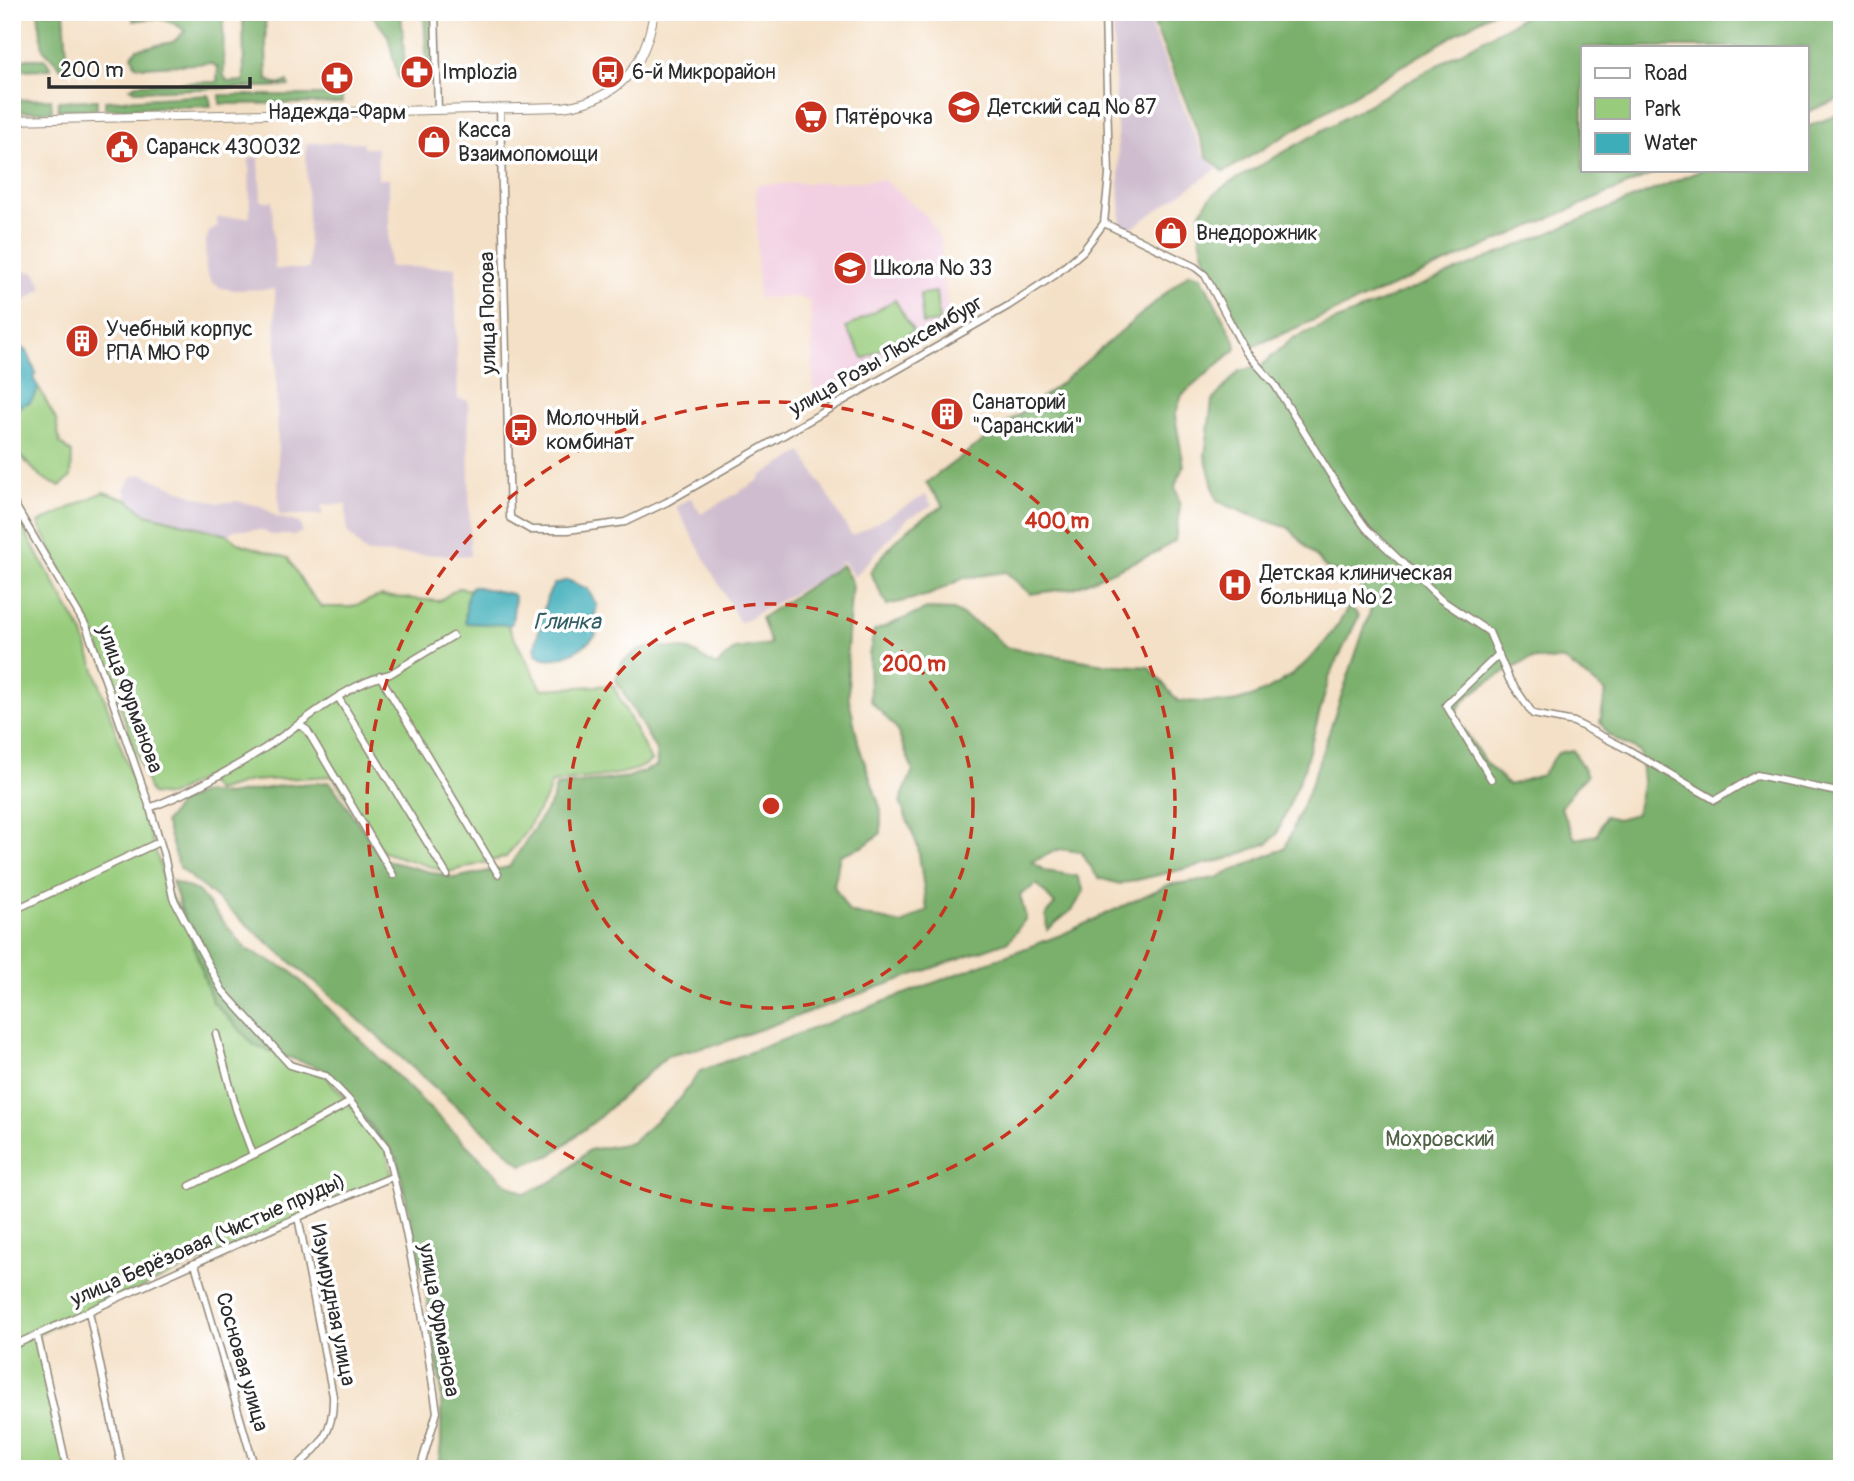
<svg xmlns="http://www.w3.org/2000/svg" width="1854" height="1481" font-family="Pangolin,sans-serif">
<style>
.built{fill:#f2cfe1}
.industrial{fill:#cfbdcf}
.green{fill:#98cc7c;stroke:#627c54;stroke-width:2}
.forest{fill:#7ab06c;stroke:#526e4c;stroke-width:2;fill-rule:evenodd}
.water{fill:#3dadb9;stroke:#346c72;stroke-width:2}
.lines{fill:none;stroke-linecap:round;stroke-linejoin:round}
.minor-casing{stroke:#908678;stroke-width:9}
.secondary-casing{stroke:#908678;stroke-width:10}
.minor{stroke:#fff;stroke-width:6}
.secondary{stroke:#fff;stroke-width:8}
.ring{fill:none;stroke:#c8321e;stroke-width:3.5;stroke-dasharray:12 9}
.labels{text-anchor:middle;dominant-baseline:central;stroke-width:7;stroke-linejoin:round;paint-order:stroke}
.poi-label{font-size:21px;fill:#2b2b2b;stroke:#fff;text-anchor:start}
.street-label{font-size:21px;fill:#2b2b2b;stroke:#fff}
.park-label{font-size:21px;fill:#516347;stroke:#fff}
.water-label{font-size:23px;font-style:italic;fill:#325f64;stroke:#fff}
.centre{fill:#c8321e;stroke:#fff;stroke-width:3.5}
.ring-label{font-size:21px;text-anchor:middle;font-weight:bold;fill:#c8321e;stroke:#fff;stroke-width:7;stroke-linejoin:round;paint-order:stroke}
</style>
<rect width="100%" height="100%" fill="#fff"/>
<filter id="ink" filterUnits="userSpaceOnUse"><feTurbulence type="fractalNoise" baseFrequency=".0143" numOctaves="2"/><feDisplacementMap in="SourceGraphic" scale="14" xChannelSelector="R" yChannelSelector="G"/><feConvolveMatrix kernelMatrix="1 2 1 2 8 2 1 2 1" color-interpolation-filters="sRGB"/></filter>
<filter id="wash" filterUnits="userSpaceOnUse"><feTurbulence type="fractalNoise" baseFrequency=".00686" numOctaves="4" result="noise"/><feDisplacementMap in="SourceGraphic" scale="28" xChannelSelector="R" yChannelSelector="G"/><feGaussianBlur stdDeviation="1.57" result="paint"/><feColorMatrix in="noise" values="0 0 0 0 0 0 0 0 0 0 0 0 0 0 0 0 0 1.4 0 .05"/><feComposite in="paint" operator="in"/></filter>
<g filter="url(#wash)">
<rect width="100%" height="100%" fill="#f4e0c6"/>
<!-- built -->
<path class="built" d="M884 180 927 216 940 239 949 324 814 400 810 302 798 297 758 298 756 185Z"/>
<!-- industrial -->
<path class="industrial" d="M1146 14 1202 153 1217 169 1133 227 1121 225 1113 28Z
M363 142V148H377L378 179H389V267H455L458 399 468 400 470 556 366 553 347 532 346 504 322 505V515H279L275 289 234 290 221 288 211 282 206 271 205 244 209 232 217 227V218L250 217 249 158 259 157 261 201H272L275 269H309L306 143Z
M12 270 35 272 43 288 12 310Z
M802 452 852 536 926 495 932 506 908 518 854 577 843 561 824 576 740 623 676 507 691 498 701 514 759 480 761 476Z
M141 474 194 496 219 503 236 501 261 506 277 517 300 523 302 532 295 535H271L261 530H234L228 535 146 514 128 500 124 489 132 477Z"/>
<!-- green -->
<path class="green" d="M936 292 939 322 923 324 920 294Z
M895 300 913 331 864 359 846 328Z
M39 388 56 420 60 443 72 453 71 477 60 486C40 481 26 461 12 447V414L22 405 30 402Z
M103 492 128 500 146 514 228 535 238 543 288 558 308 591 322 607H351L380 596 439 601 458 588 489 592 542 689 613 685 651 761C629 779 581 776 552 783L547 796 524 834 506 857 448 872 383 852 333 776 250 781 216 791 204 777 170 796 151 794 97 641 38 523Z
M12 509 82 632 147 823 168 893 290 1065 326 1076 386 1147 392 1177 37 1334 67 1469H12Z"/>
<!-- forest -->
<path class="forest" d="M38 12H64L68 70 65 72 43 49Z
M133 12H223L224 76 228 82 244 81 243 12H265L267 80 279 85 288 81 289 86 135 91 130 88 137 84 217 82 218 68 211 63 144 67 135 65 132 55 137 49 173 42 185 31C168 17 155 17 133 21Z
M370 12H401L406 81 398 78 388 36Z
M424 12H432L433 74H427Z
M1149 12H1493L1224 172 1207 157 1193 119Z
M1532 12H1842V98L1807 112V47H1583V170H1662L1254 346 1246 341C1230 305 1191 253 1201 213 1205 199 1220 189 1231 182Z
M45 59 51 69 12 70V59Z
M209 95 211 106 105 109V101Z
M220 95H342V103L220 104Z
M51 99 52 111 12 112V100Z
M97 100V109L58 110V101Z
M1842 113V1469H438L441 1443V1386L424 1281 397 1158 326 1070 255 1046 212 1001 172 881 198 891 247 950 291 971 505 1183 525 1194 559 1178 589 1150 631 1143 680 1099 700 1071 1063 934 1168 885 1216 878 1285 848 1312 782 1371 609 1354 575 1329 571 1289 528 1250 515 1217 501 1205 456 1212 401 1239 371 1261 366 1293 338 1702 170H1807V127ZM1531 659 1564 660 1606 692 1600 721 1608 735 1640 752 1643 781 1636 814 1617 819 1605 816 1597 835 1575 839 1561 808 1576 786 1587 776 1573 750 1558 753 1542 775 1509 785 1485 762 1455 715C1464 691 1508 670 1531 659Z
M1189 273 1201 276 1235 341 1236 349 1182 395 1175 416 1184 466 1175 486 1180 506 1175 541 1157 552 1074 588 1030 594 1006 572 964 578 929 595 887 605 870 572C892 542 911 523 944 506L926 483 1061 383Z
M842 565 852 582 847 649 849 699 859 746 881 810V833L864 846 840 855 834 886 849 912 902 924 927 910 918 847 900 802 913 770 896 728 870 700 869 655 874 631 927 609 954 610 989 631 1005 647 1104 664 1149 667 1178 701C1196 701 1219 705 1237 701 1287 689 1325 650 1349 606L1359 616 1330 675 1304 769 1277 834 1268 843 1227 859 1120 884 1098 878 1081 852 1059 849 1032 862 1045 871 1077 876 1084 891 1073 909 1047 930 1046 914 1055 904 1037 884 1020 895 1026 918 1009 941 719 1044 667 1056 595 1121 551 1155 522 1165 357 1018 179 867 165 822 181 802 204 792 227 795 286 785 330 782 384 860 454 878 509 867 552 801 556 786 629 777 657 766 656 750 616 680 622 662 638 651 654 646 690 650 716 666 735 649 770 644 761 618Z"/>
<!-- water -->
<path class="water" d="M12 327 22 349 27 351 36 373 34 380 39 388 30 402 21 405 12 414Z
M567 580 588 589 597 606 593 624 596 635C582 649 557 666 537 655L535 647 547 597 554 584Z
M472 586 512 594 515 598 512 623 510 625 465 623 467 596Z"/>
</g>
<g filter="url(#ink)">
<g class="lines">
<defs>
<path id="minor" d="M435 12 438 109
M500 108 510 518 531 530H568L625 522 667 502 1008 306 1055 275 1083 251 1104 223 1109 175 1105 12
M1104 223 1195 267 1205 275 1246 352 1275 385 1348 503 1366 528 1440 599 1489 632 1509 679 1533 714 1574 722 1627 749 1715 800 1757 775 1842 793
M12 500 87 628 149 805 164 855 173 898 222 990 290 1065 326 1076 349 1100 386 1147 403 1218 421 1307 437 1412 420 1469
M380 676 498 874
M338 697 447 875
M296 726H301L307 730 393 875
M1491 779 1446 705 1499 654
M149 808C189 793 229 771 265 748 305 722 343 685 390 674L453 636
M12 911 159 842
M216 1034 236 1109 253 1155
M190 1186 267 1148 350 1102
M195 1264 255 1469
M89 1312 122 1469
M37 1335 67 1469
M12 1346C139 1289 264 1230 392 1177
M294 1469C321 1446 334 1432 333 1396L298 1217"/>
<path id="secondary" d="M12 120 563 107C620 99 645 67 654 12"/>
</defs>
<!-- minor casing -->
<use href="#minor" class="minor-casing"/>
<!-- secondary casing -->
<use href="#secondary" class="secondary-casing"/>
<!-- minor -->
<use href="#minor" class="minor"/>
<!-- secondary -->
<use href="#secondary" class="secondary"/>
</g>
</g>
<!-- distance rings -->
<g class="ring">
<circle cx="771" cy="806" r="202"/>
<circle cx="771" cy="806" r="404"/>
</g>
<!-- icons -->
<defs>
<symbol id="pharmacy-disc" viewBox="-11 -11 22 22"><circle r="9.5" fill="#c8321e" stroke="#fff"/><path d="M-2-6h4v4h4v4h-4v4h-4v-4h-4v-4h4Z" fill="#fff"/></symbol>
<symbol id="bus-disc" viewBox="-11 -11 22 22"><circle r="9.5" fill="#c8321e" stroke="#fff"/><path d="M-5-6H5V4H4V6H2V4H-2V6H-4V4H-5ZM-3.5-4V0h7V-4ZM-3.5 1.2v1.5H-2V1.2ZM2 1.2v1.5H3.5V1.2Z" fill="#fff"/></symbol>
<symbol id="school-disc" viewBox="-11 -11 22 22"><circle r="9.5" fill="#c8321e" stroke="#fff"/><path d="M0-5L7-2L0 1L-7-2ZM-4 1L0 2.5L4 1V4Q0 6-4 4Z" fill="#fff"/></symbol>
<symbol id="supermarket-disc" viewBox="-11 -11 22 22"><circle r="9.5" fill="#c8321e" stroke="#fff"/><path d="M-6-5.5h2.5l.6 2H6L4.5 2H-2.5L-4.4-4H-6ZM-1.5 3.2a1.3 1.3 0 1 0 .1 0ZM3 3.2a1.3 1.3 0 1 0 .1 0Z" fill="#fff"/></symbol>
<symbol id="shop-disc" viewBox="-11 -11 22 22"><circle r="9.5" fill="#c8321e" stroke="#fff"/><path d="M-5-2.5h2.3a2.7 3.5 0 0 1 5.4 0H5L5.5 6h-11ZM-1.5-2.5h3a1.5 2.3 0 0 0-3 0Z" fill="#fff"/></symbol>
<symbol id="civic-disc" viewBox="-11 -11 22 22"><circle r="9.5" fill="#c8321e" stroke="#fff"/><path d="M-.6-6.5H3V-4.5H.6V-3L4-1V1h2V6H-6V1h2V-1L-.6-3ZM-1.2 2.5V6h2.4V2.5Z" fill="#fff"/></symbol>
<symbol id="building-disc" viewBox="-11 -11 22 22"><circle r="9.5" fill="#c8321e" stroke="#fff"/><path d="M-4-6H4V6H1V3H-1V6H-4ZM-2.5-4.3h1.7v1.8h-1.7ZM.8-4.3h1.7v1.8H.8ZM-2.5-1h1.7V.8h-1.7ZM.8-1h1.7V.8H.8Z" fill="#fff"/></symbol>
<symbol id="hospital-disc" viewBox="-11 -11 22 22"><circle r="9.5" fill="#c8321e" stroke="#fff"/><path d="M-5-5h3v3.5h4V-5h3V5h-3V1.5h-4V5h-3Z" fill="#fff"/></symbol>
</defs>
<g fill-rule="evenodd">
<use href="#pharmacy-disc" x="398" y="53" width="38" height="38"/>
<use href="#bus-disc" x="589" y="53" width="38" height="38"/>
<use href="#pharmacy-disc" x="318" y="59" width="38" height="38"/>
<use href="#school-disc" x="945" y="88" width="38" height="38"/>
<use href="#supermarket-disc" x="792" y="98" width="38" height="38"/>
<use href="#shop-disc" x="415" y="123" width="38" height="38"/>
<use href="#civic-disc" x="103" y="128" width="38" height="38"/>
<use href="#shop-disc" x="1152" y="214" width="38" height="38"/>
<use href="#school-disc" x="831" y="249" width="38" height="38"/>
<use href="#building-disc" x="63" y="322" width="38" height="38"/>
<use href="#building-disc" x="928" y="395" width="38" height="38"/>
<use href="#bus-disc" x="502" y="411" width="38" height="38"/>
<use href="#hospital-disc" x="1216" y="566" width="38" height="38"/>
</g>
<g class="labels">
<!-- poi labels -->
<g class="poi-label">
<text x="442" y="72">Implozia</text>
<text x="632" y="72">6-й Микрорайон</text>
<text x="988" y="107">Детский сад № 87</text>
<text x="337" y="112" text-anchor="middle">Надежда-Фарм</text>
<text x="836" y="117">Пятёрочка</text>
<text x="458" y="130">Касса<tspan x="458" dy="24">Взаимопомощи</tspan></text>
<text x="146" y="147">Саранск 430032</text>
<text x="1196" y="233">Внедорожник</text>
<text x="874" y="268">Школа № 33</text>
<text x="106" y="329">Учебный корпус<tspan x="106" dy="24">РПА МЮ РФ</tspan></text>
<text x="972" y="402">Санаторий<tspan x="972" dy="24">"Саранский"</tspan></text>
<text x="546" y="418">Молочный<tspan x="546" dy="24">комбинат</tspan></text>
<text x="1260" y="573">Детская клиническая<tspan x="1260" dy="24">больница № 2</tspan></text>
</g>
<!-- street labels -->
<g class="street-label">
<text transform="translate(488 313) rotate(-91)">улица Попова</text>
<text transform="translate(886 356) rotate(-30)">улица Розы Люксембург</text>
<text transform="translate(130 699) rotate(70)">улица Фурманова</text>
<text transform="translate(208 1240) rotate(-24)">улица Берёзовая (Чистые пруды)</text>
<text transform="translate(333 1305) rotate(79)">Изумрудная улица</text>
<text transform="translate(439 1320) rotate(80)">улица Фурманова</text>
<text transform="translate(242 1362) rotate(74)">Сосновая улица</text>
</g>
<!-- park labels -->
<g class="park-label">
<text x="1440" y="1139">Мохровский</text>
</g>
<!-- water labels -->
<g class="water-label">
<text x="567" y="621">Глинка</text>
</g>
</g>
<circle cx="771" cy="806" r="10" class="centre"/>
<g class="ring-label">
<text x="1057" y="528">400 m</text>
<text x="914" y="671">200 m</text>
</g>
<!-- margin -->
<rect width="1854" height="1481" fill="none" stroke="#fff" stroke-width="42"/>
<!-- legend -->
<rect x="1581" y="46" width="228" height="126" fill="#ffffff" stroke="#aaaaaa" stroke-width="2"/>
<rect x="1595" y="68" width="35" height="10" fill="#ffffff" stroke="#aaaaaa" stroke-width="2"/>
<text x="1644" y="80" font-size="21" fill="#2b2b2b">Road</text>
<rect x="1595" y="98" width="35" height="21" fill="#98cc7c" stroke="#aaaaaa" stroke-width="2"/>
<text x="1644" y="116" font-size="21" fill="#2b2b2b">Park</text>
<rect x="1595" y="133" width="35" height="21" fill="#3dadb9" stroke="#aaaaaa" stroke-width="2"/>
<text x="1644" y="150" font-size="21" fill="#2b2b2b">Water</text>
<!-- scale -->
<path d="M49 77v10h201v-10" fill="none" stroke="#2b2b2b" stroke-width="3.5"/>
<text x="60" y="77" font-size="21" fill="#2b2b2b" stroke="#ffffff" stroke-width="5" paint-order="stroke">200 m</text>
</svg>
